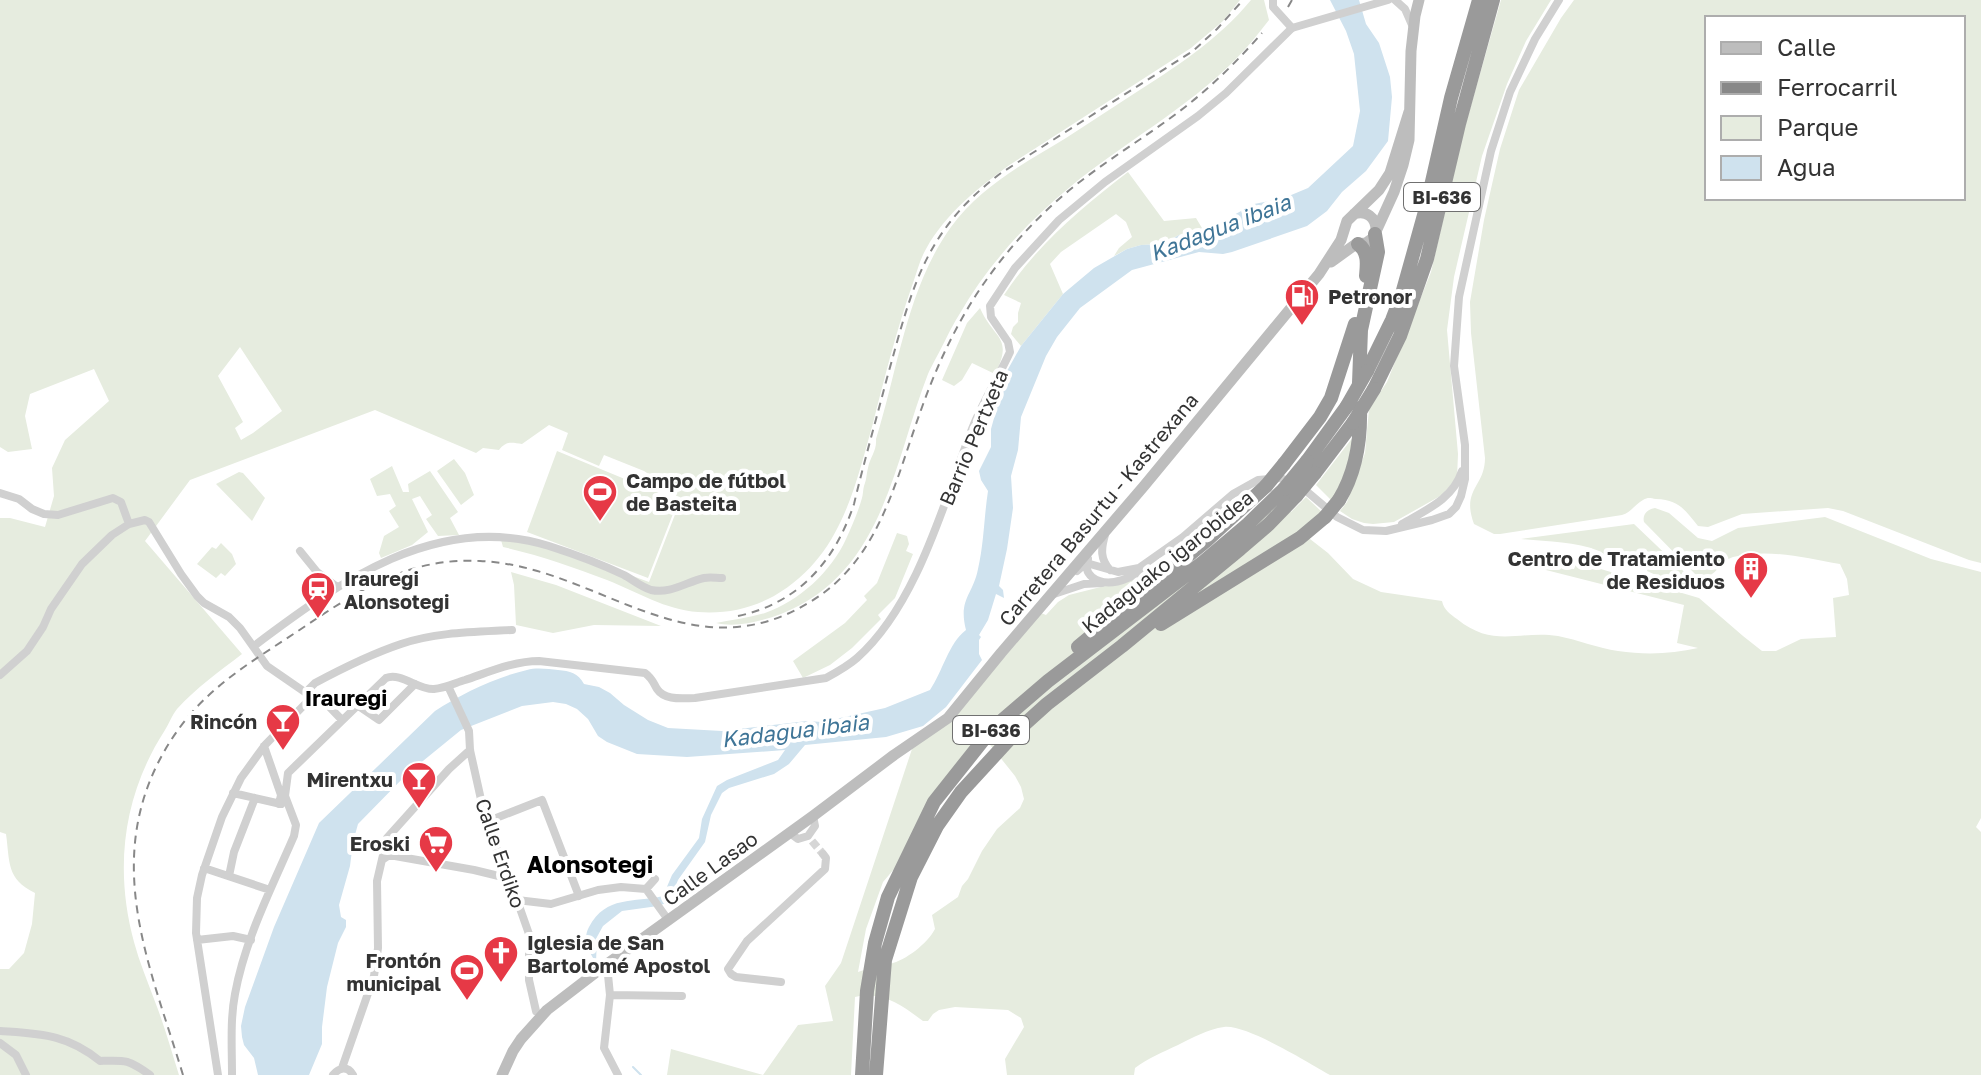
<svg xmlns="http://www.w3.org/2000/svg" width="1981" height="1075" font-family="'Golos Text',sans-serif">
<style>
.green{fill:#e6ecdf;fill-rule:evenodd}
.water{fill:#cfe2ee}
.lines{fill:none;stroke-linecap:round;stroke-linejoin:round}
.stream{stroke:#cfe2ee;stroke-width:2}
.street-tunnel{stroke:#d6d6d6;stroke-width:8;stroke-dasharray:8 4;stroke-linecap:butt}
.street{stroke:#d0d0d0;stroke-width:8}
.secondary{stroke:#bdbdbd;stroke-width:11}
.highway{stroke:#9a9a9a;stroke-width:14}
.rail{stroke:#888;stroke-width:2;stroke-dasharray:8 6;stroke-linecap:butt}
.street-bridge{stroke:#d0d0d0;stroke-width:8}
.highway-bridge{stroke:#9a9a9a;stroke-width:14}
.labels{text-anchor:middle;dominant-baseline:central;stroke-width:8;stroke-linejoin:round;paint-order:stroke}
.shield{fill:#fff;stroke:#707070;stroke-width:2}
.shield-label{font-size:18px;font-weight:bold;fill:#333}
.poi-label{font-size:20px;font-weight:bold;fill:#333;stroke:#fff;text-anchor:end}
.street-label{font-size:20px;fill:#333;stroke:#fff}
.water-label{font-size:22px;font-style:italic;fill:#3f7597;stroke:#fff}
.neighbourhood-label{font-size:22px;font-weight:bold;fill:#000;stroke:#fff}
.quarter-label{font-size:24px;font-weight:bold;fill:#000;stroke:#fff}
</style>
<rect width="100%" height="100%" fill="#fff"/>
<!-- green -->
<path class="green" d="M0 0H1240L1223 21 1191 48 1011 164C979 187 945 214 926 249 920 259 917 272 913 283 897 328 885 376 873 423 854 491 840 558 774 596 750 609 725 614 698 612 666 610 637 592 607 580 573 567 539 555 503 547L501 540 508 535 527 537 649 582 681 499 674 494 647 483V473L644 471 604 455 599 466 562 450 568 433 549 425 522 444C511 442 506 441 499 450L483 448 476 453 375 410 190 480 145 541 242 654C220 671 196 688 177 709 172 715 169 724 165 730 123 795 114 868 134 942 139 961 147 980 154 999 164 1024 171 1050 179 1075H0V969H9L24 953 32 924 35 893C6 879 10 862 6 834L0 832V518H10L45 527 54 496 52 468 65 440 109 401 94 369 30 394 25 416 32 449 8 452 0 447ZM240 347 282 411 253 433 241 440 235 428 243 422 218 376Z
M1251 0H1264L1269 20C1258 34 1247 48 1234 61 1185 110 1123 143 1070 187 1026 223 987 266 959 315 950 329 944 344 936 358 933 364 930 369 928 374 893 464 884 573 781 614 761 621 737 628 716 623 732 620 749 618 765 613 799 601 831 572 846 539 852 526 858 512 862 498 863 495 863 489 864 486 867 478 866 476 868 468 870 457 877 451 876 439 898 369 907 288 951 227 981 186 1023 164 1066 138 1088 124 1110 109 1132 95 1176 67 1218 40 1251 0Z
M1501 0H1551L1526 41 1507 84 1482 156 1454 277 1447 330 1458 454 1457 478 1442 495 1394 522 1373 524 1364 523 1352 519 1340 511 1347 502 1365 453 1369 409 1387 382 1431 272 1464 130Z
M1574 0H1981V563L1969 560 1843 511 1828 508 1742 514 1708 527 1698 526C1684 509 1679 500 1656 499 1650 498 1648 497 1643 500 1635 504 1632 512 1622 515L1500 534H1494L1474 524C1461 489 1485 487 1485 458L1471 333 1470 302 1484 220 1500 149 1519 90 1561 18ZM1707 18H1963V198H1707Z
M1128 172 1164 221 1196 218 1202 228 1179 235 1162 244 1141 245 1127 249 1114 256 1119 248 1132 237 1126 222 1116 214 1061 252 1050 264 1063 294 1021 346 1011 334 1013 327 1018 322V313L1021 303 1004 295C1037 245 1081 208 1128 172Z
M980 308C994 340 1014 336 995 374L972 363 962 380 954 386 942 380 967 323Z
M1357 432 1352 465 1332 501 1316 485Z
M557 451 678 501 648 578 527 532Z
M454 459 465 473 474 495 461 505 437 471Z
M392 466 403 492H409L408 484 430 471 458 512 450 518 459 535 438 536 426 519 432 515 420 496 412 499 428 532 412 545 381 558 379 553 384 536 399 527 389 511 396 506 390 494 377 496 370 479Z
M239 472 243 473 265 498 252 521 216 484Z
M1286 493 1291 512 1306 497 1323 513 1301 532 1328 553 1353 579 1381 592 1442 601C1444 610 1450 614 1457 619 1494 649 1519 630 1558 636 1578 640 1598 648 1618 651 1645 655 1672 654 1698 648L1677 643 1684 605 1542 569 1544 564 1574 569 1577 562 1699 598 1743 636 1762 651H1776L1801 639 1836 637 1833 598 1849 595 1847 579 1840 564C1805 558 1769 548 1733 557 1718 562 1715 582 1697 576L1644 522C1642 514 1648 509 1655 508L1669 513 1698 538 1712 541 1738 528 1825 517 1931 559 1981 572V818L1976 827 1981 832V1075H1330C1309 1063 1246 1024 1224 1027 1208 1029 1192 1038 1178 1045 1163 1052 1148 1058 1135 1068L1134 1075H1007L1005 1059 1024 1027 1021 1018 1008 1010 955 1007 939 1010 933 1014 928 1021H923C901 1005 884 991 855 997L851 1075H667L671 1049 763 1075 798 1025 833 1021 825 986 841 963 912 749 1041 613 1046 615 1058 602 1069 595 1152 574 1092 625H1099L1114 620ZM987 741 1015 776 1021 787 1024 799 1020 808 997 829 982 851 968 879 962 886 958 897 932 915 935 929C927 944 906 960 890 964 879 967 868 968 858 972L866 929 883 882 924 834 941 801Z
M1634 524 1698 585V588L1696 591 1678 585 1647 571 1650 561 1625 552 1620 565C1611 562 1607 555 1599 551 1575 541 1546 542 1521 539Z
M897 533 907 536 909 544 906 551 913 554 895 598 878 615 881 619 852 648 830 665 803 678 793 661 845 623 867 600 864 596 877 583Z
M221 543 232 554 236 564 225 576 221 573 216 578 197 564 212 547 216 549Z
M511 572 556 585 661 626 594 625 553 633 516 625 514 585Z"/>
<!-- water -->
<path class="water" d="M1330 0H1359L1366 24 1379 43 1390 77 1392 97 1388 141 1366 171 1342 192 1327 211 1307 226 1232 252 1223 254 1199 252 1132 270 1080 308 1057 337 1046 356 1021 417 1018 450 1011 476 1013 508 1007 549 999 586 1003 590 1004 598 996 594 988 620 979 635 981 637 979 640V654L982 660 946 707 923 726 886 737 805 745 789 764 774 774 729 788 722 793 711 815 705 842 678 880 669 902 658 906 622 911 603 926 597 937 596 963C589 951 582 940 589 927 606 895 634 903 663 896L672 875 699 838 702 819 717 786 727 780 778 760 785 750 687 757 637 754 607 742 598 736 588 719 577 709 566 704 553 702 522 706 461 730 407 774 358 824 353 842 350 866 339 905 341 917 346 920V927L338 943 327 987 322 1027V1044L309 1075H258L254 1058 244 1045 242 1037 241 1026 245 1007 274 927 319 823 435 711C461 694 496 677 527 670 536 667 549 669 558 670 570 671 578 673 584 684L599 687 610 693 624 705 648 720 668 728 722 731 807 721 822 722 885 708 930 690C943 671 948 644 966 630 958 599 973 595 978 569 984 543 984 517 988 491L981 480 979 471 991 447V429L1007 371 1021 346 1063 294 1094 268 1127 249 1141 245 1162 244 1179 235 1219 223 1254 204 1284 198 1308 188 1353 146 1360 111 1354 54 1346 31Z"/>
<g class="lines">
<!-- stream -->
<path class="stream" d="M633 1067 641 1075"/>
<!-- street-tunnel -->
<path class="street-tunnel" d="M812 841 823 854"/>
<!-- street -->
<path class="street" d="M1395 0 1405 9 1412 25
M0 493 19 499 32 509 44 514 58 515 113 498 121 502 129 524
M1402 524C1426 510 1453 499 1462 471
M1105 535C1101 549 1100 559 1110 570
M300 551 317 572 337 587
M1088 559C1086 567 1086 572 1092 577 1107 589 1128 579 1142 571
M1077 571 1084 565 1090 564 1118 572 1139 568 1183 537 1233 494 1258 480 1280 478 1298 484 1337 517 1363 530 1386 531 1432 520 1449 514 1456 507 1461 496 1465 479V445L1454 366 1459 297 1491 151 1510 92 1535 39 1559 0
M1054 594 1084 584 1102 583
M254 646C339 582 437 511 549 546 574 554 601 564 624 575 633 580 641 587 651 590 671 594 686 582 704 578 710 577 716 578 722 578
M0 675 27 651 43 627 51 609 82 564 112 535 129 524 145 520 149 522 181 574 197 596 204 603 229 617 240 628 267 666 312 697 319 696 342 720
M448 686 469 731 470 750 486 822 517 900 529 934V980L536 1011
M312 697 309 689 315 683C343 668 371 654 401 644 436 632 475 632 512 630
M357 705 379 720 415 684
M264 746 281 795 279 804
M233 793 281 804
M486 822 542 800 579 896
M790 833 798 839 808 836 815 826 813 816
M382 860 388 856H395L474 870 507 878
M204 868 270 890
M229 876 234 852 255 798
M646 889 655 879
M517 900 551 904 598 890 621 887 646 889 669 921
M197 940 233 936 251 940
M603 967 608 975 610 995 604 1048 618 1075
M781 982 736 977 731 974 728 969 747 941 825 869 826 858 823 854
M610 995 682 996
M0 1031C41 1034 67 1034 100 1061 125 1060 128 1059 150 1075
M0 1043 16 1055 26 1075
M342 1068 374 976 378 948 377 881 387 838 449 769 470 750
M218 1075 196 933 197 898 202 875 222 817 241 778 265 745 312 697
M232 1075C232 1048 230 1020 235 994 245 939 272 887 294 836L296 825 285 796 288 773 386 678C401 672 418 690 434 689 445 688 455 683 465 680 489 672 514 661 539 661L645 673C652 678 653 682 657 689 665 701 683 698 695 698L826 678C837 672 848 666 857 658 917 605 944 502 972 429 982 403 998 378 1010 352L1008 342 991 317 990 306 1015 268 1059 220 1105 182 1198 116 1226 93 1292 28 1388 0
M333 1075C339 1067 348 1066 353 1075"/>
<!-- secondary -->
<path class="secondary" d="M1354 214C1366 210 1376 217 1376 230
M1331 262 1356 244 1366 243 1373 238 1394 192 1403 165 1409 140 1411 51 1415 16 1419 0
M502 1075 513 1051 521 1039 547 1010 603 967 813 816 894 755 948 718 1001 653 1144 486 1319 274 1341 240 1347 221 1379 190 1390 173 1409 112"/>
<!-- highway -->
<path class="highway" d="M1358 244C1369 252 1367 265 1366 276
M1367 371 1392 320 1402 294 1426 208 1451 98 1479 0
M1359 383 1361 330 1378 252 1375 234
M1374 389 1400 336 1427 259 1459 124 1493 0
M1307 461 1347 406
M1284 464 1320 417 1331 398 1355 324
M1315 473 1353 423
M1339 500C1356 472 1361 441 1360 408
M1161 624 1300 538 1325 517
M1078 647 1207 540 1266 486
M862 1075 867 991 875 943 888 897 934 802 992 729 1048 681 1202 563 1248 524 1284 489
M876 1075 885 960 911 877 937 826 961 792 1017 731 1047 704 1122 646 1240 549 1269 524 1296 496"/>
<!-- rail -->
<path class="rail" d="M1288 7 1292 0
M738 616C799 603 835 561 854 504 864 462 876 420 887 378 912 289 923 232 1001 173L1193 51 1217 29 1243 0
M183 1075C152 972 106 872 156 767 169 740 187 715 209 695 236 670 268 651 298 631 356 592 407 557 480 561 598 566 689 676 810 602 880 560 895 481 921 410 935 370 953 331 976 295 999 260 1027 227 1059 199 1093 169 1132 146 1169 119 1204 94 1234 65 1262 33"/>
<!-- street-bridge -->
<path class="street-bridge" d="M1273 0V7L1292 28"/>
<!-- highway-bridge -->
<path class="highway-bridge" d="M1347 406 1367 371
M1353 423 1374 389
M1266 486 1284 464
M1284 489 1307 461
M1296 496 1315 473
M1325 517 1339 500"/>
</g>
<!-- icons -->
<defs>
<symbol id="fuel-pin" viewBox="-11 -11 22 30"><path d="M0 17L-7.5 6A9.5 9.5 0 1 1 7.5 6Z" fill="#e63946" stroke="#fff"/><path d="M-5.5-6h7V0h2V4h1.3V-2.5L3-4.5l.8-.8L6-3V5H2.5V1h-1V6h-7ZM-4.2-4.7v3.2H.2V-4.7Z" fill="#fff"/></symbol>
<symbol id="stadium-pin" viewBox="-11 -11 22 30"><path d="M0 17L-7.5 6A9.5 9.5 0 1 1 7.5 6Z" fill="#e63946" stroke="#fff"/><path d="M0-5a6.5 5 0 1 0 0 10a6.5 5 0 1 0 0-10ZM-3.5-1.8h7v3.6h-7Z" fill="#fff"/></symbol>
<symbol id="building-pin" viewBox="-11 -11 22 30"><path d="M0 17L-7.5 6A9.5 9.5 0 1 1 7.5 6Z" fill="#e63946" stroke="#fff"/><path d="M-4-6H4V6H1V3H-1V6H-4ZM-2.5-4.3h1.7v1.8h-1.7ZM.8-4.3h1.7v1.8H.8ZM-2.5-1h1.7V.8h-1.7ZM.8-1h1.7V.8H.8Z" fill="#fff"/></symbol>
<symbol id="station-pin" viewBox="-11 -11 22 30"><path d="M0 17L-7.5 6A9.5 9.5 0 1 1 7.5 6Z" fill="#e63946" stroke="#fff"/><path d="M-3-6H3Q5-6 5-4V2Q5 4 3 4L4.5 6H3L1.5 4h-3L-3 6H-4.5L-3 4Q-5 4-5 2V-4Q-5-6-3-6ZM-3.5-4v3h7v-3ZM-3.5 1v1.5H-2V1ZM2 1v1.5H3.5V1Z" fill="#fff"/></symbol>
<symbol id="bar-pin" viewBox="-11 -11 22 30"><path d="M0 17L-7.5 6A9.5 9.5 0 1 1 7.5 6Z" fill="#e63946" stroke="#fff"/><path d="M-6-5H6L.8 .8V4.5H3.5V6h-7V4.5H-.8V.8Z" fill="#fff"/></symbol>
<symbol id="supermarket-pin" viewBox="-11 -11 22 30"><path d="M0 17L-7.5 6A9.5 9.5 0 1 1 7.5 6Z" fill="#e63946" stroke="#fff"/><path d="M-6-5.5h2.5l.6 2H6L4.5 2H-2.5L-4.4-4H-6ZM-1.5 3.2a1.3 1.3 0 1 0 .1 0ZM3 3.2a1.3 1.3 0 1 0 .1 0Z" fill="#fff"/></symbol>
<symbol id="church-pin" viewBox="-11 -11 22 30"><path d="M0 17L-7.5 6A9.5 9.5 0 1 1 7.5 6Z" fill="#e63946" stroke="#fff"/><path d="M-1.2-6h2.4v3.5h3.3v2.4h-3.3V6h-2.4V-.1h-3.3v-2.4h3.3Z" fill="#fff"/></symbol>
</defs>
<g fill-rule="evenodd">
<use href="#fuel-pin" x="1282" y="276" width="40" height="54"/>
<use href="#stadium-pin" x="580" y="472" width="40" height="54"/>
<use href="#building-pin" x="1731" y="549" width="40" height="54"/>
<use href="#station-pin" x="298" y="569" width="40" height="54"/>
<use href="#bar-pin" x="263" y="701" width="40" height="54"/>
<use href="#bar-pin" x="399" y="759" width="40" height="54"/>
<use href="#supermarket-pin" x="416" y="823" width="40" height="54"/>
<use href="#church-pin" x="481" y="933" width="40" height="54"/>
<use href="#stadium-pin" x="447" y="951" width="40" height="54"/>
</g>
<g class="labels">
<!-- shield labels -->
<g class="shield">
<rect x="1404" y="183" width="76" height="28" rx="6"/>
<rect x="953" y="716" width="76" height="28" rx="6"/>
</g>
<g class="shield-label">
<text x="1442" y="197">BI-636</text>
<text x="991" y="730">BI-636</text>
</g>
<!-- poi labels -->
<g class="poi-label">
<text x="1328" y="296" text-anchor="start">Petronor</text>
<text x="626" y="480" text-anchor="start">Campo de fútbol<tspan x="626" dy="23">de Basteita</tspan></text>
<text x="1725" y="558">Centro de Tratamiento<tspan x="1725" dy="23">de Residuos</tspan></text>
<text x="344" y="578" text-anchor="start">Irauregi<tspan x="344" dy="23">Alonsotegi</tspan></text>
<text x="257" y="721">Rincón</text>
<text x="393" y="779">Mirentxu</text>
<text x="410" y="843">Eroski</text>
<text x="527" y="942" text-anchor="start">Iglesia de San<tspan x="527" dy="23">Bartolomé Apostol</tspan></text>
<text x="441" y="960">Frontón<tspan x="441" dy="23">municipal</tspan></text>
</g>
<!-- street labels -->
<g class="street-label">
<text transform="translate(973 437) rotate(-67)">Barrio Pertxeta</text>
<text transform="translate(1098 509) rotate(-50)">Carretera Basurtu - Kastrexana</text>
<text transform="translate(1167 561) rotate(-39)">Kadaguako igarobidea</text>
<text transform="translate(501 853) rotate(71)">Calle Erdiko</text>
<text transform="translate(710 868) rotate(-36)">Calle Lasao</text>
</g>
<!-- water labels -->
<g class="water-label">
<text transform="translate(1220 227) rotate(-21)">Kadagua ibaia</text>
<text transform="translate(795 730) rotate(-7)">Kadagua ibaia</text>
</g>
<!-- neighbourhood labels -->
<g class="neighbourhood-label">
<text x="346" y="697">Irauregi</text>
</g>
<!-- quarter labels -->
<g class="quarter-label">
<text x="590" y="863">Alonsotegi</text>
</g>
</g>
<!-- legend -->
<rect x="1705" y="16" width="260" height="184" fill="#ffffff" stroke="#adadad" stroke-width="2"/>
<rect x="1721" y="42" width="40" height="12" fill="#bdbdbd" stroke="#adadad" stroke-width="2"/>
<text x="1777" y="56" font-size="24" fill="#333333">Calle</text>
<rect x="1721" y="82" width="40" height="12" fill="#888888" stroke="#adadad" stroke-width="2"/>
<text x="1777" y="96" font-size="24" fill="#333333">Ferrocarril</text>
<rect x="1721" y="116" width="40" height="24" fill="#e6ecdf" stroke="#adadad" stroke-width="2"/>
<text x="1777" y="136" font-size="24" fill="#333333">Parque</text>
<rect x="1721" y="156" width="40" height="24" fill="#cfe2ee" stroke="#adadad" stroke-width="2"/>
<text x="1777" y="176" font-size="24" fill="#333333">Agua</text>
</svg>
